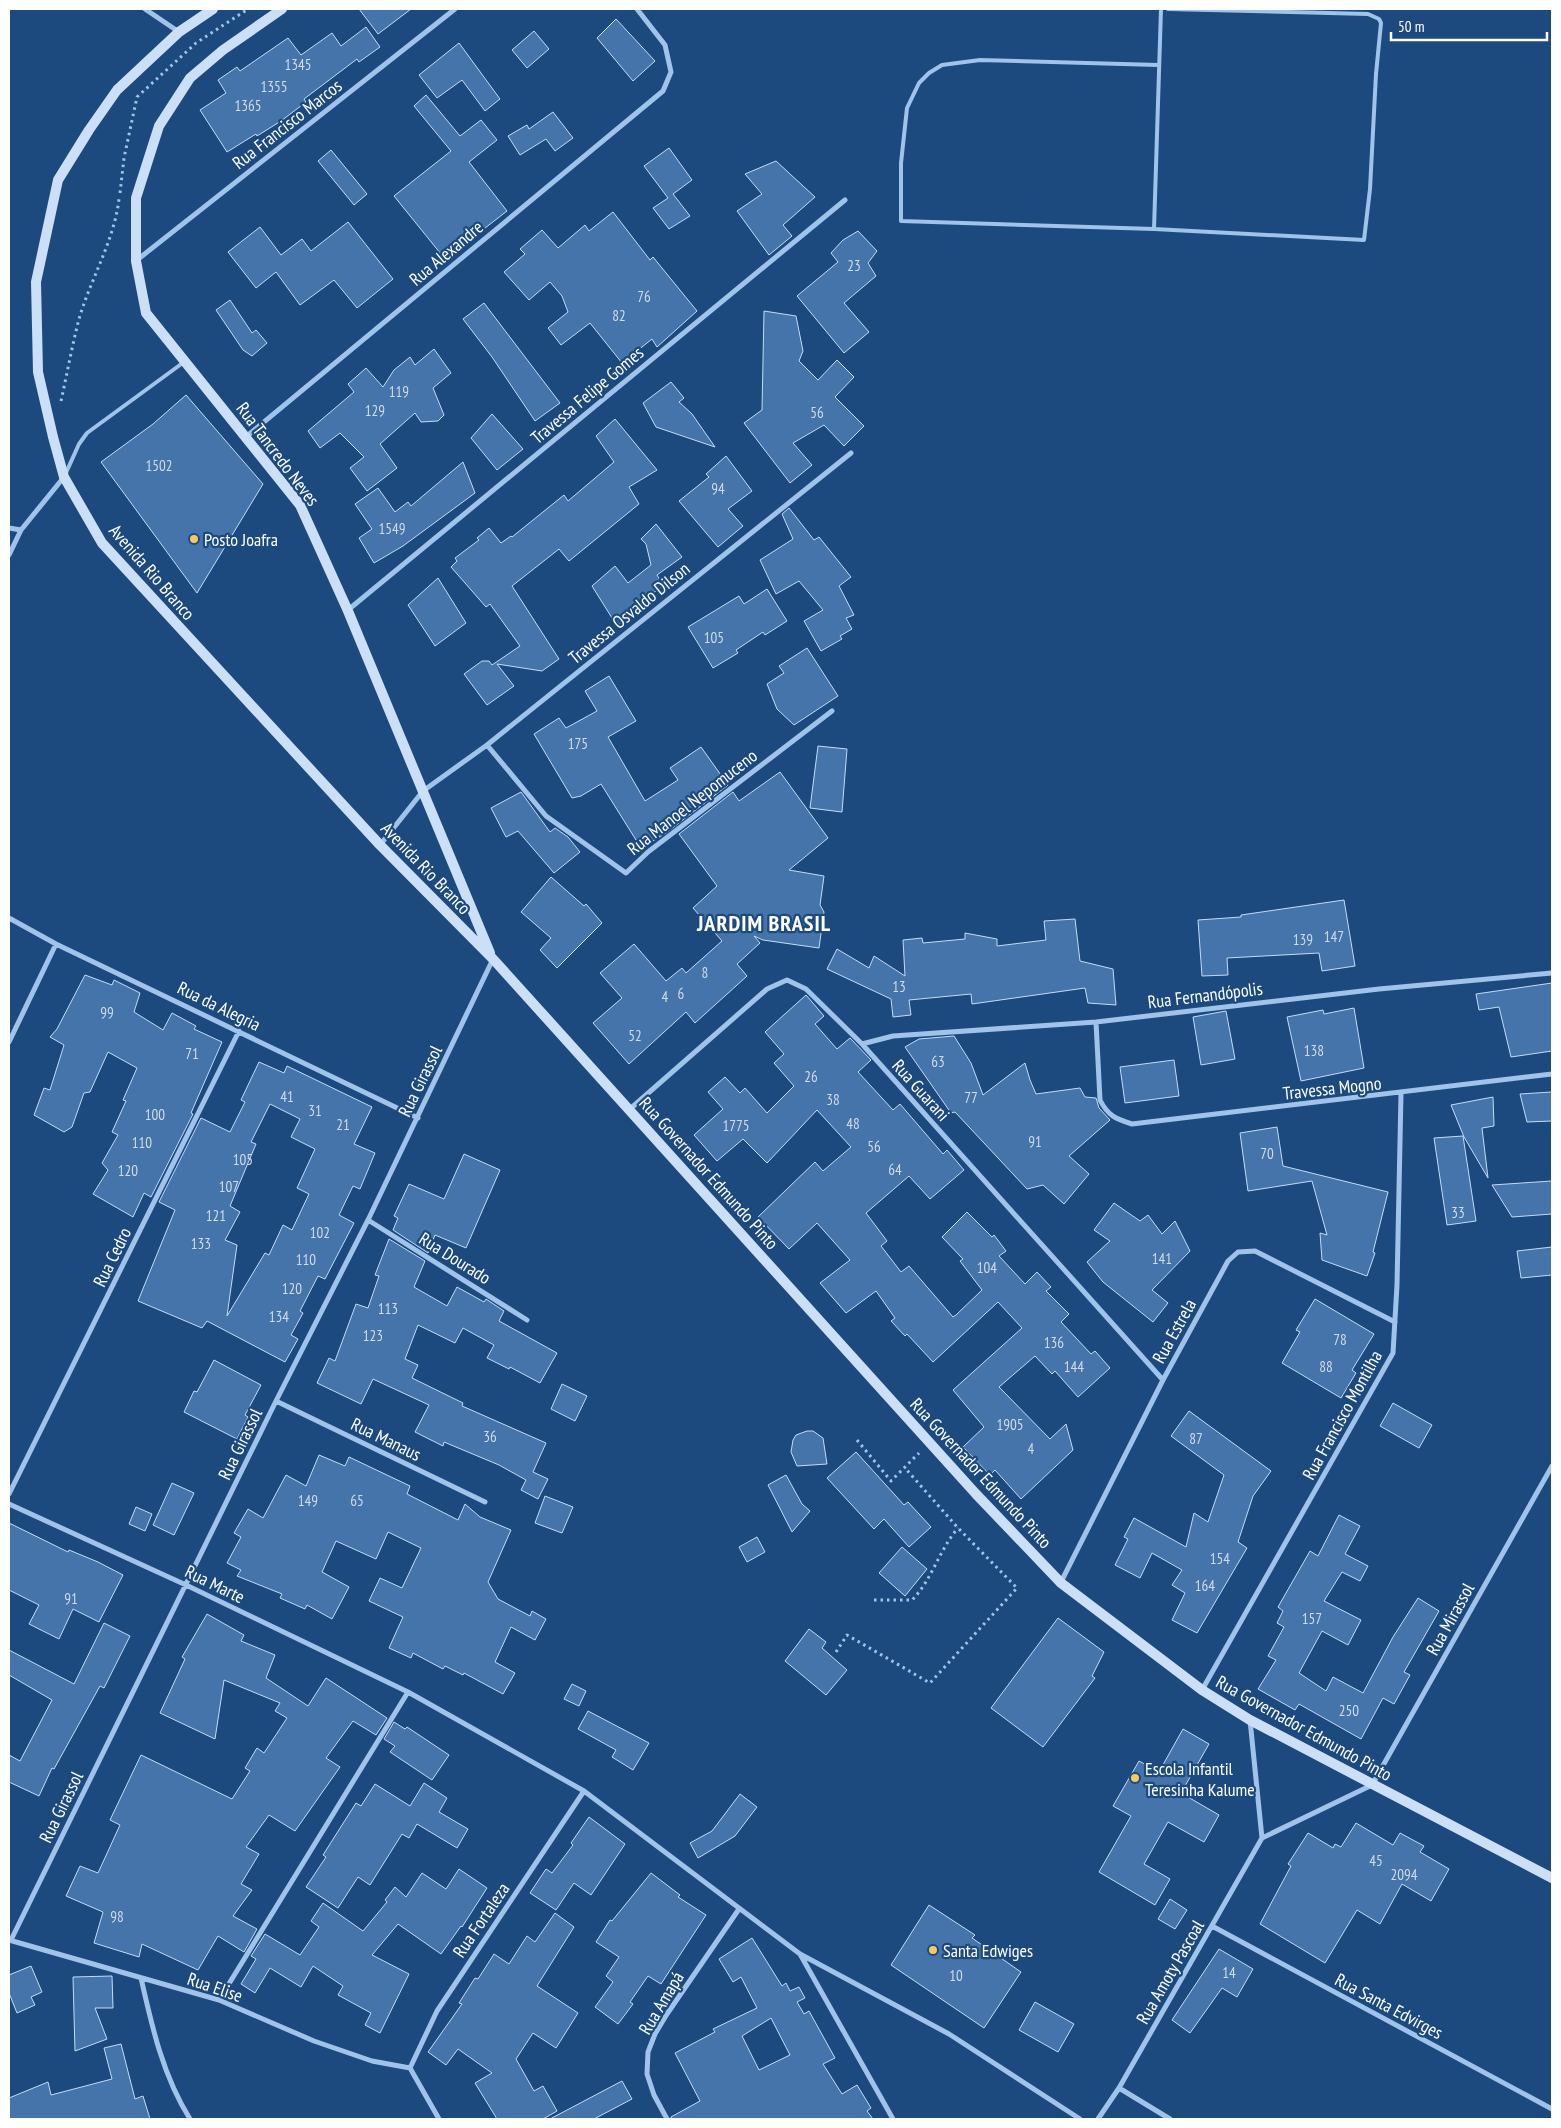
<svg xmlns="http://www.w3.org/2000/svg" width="1561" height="2128" font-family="'PT Sans Narrow',sans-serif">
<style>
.building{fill:#4474a9;stroke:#c4dcf7;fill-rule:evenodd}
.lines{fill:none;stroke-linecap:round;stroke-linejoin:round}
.path{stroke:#a0c3e9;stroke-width:3;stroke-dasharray:2.5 4;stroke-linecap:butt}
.lane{stroke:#a0c3e9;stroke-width:4}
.street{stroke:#a0c3e9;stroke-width:5}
.secondary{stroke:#cbdff7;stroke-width:10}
.poi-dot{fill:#f9c95d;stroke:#1c4a7f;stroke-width:2}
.labels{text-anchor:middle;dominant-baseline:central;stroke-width:4.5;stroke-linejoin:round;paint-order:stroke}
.number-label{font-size:15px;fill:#d0dcea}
.street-label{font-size:18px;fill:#fff;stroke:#1c4a7f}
.poi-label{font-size:18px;fill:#fff;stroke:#1c4a7f;text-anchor:start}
.district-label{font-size:22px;font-weight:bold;letter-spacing:1px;fill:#fff;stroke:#1c4a7f}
</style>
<rect width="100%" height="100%" fill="#1c4a7f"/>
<!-- building -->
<path class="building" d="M359 9H411L378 34Z
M616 19 655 61 633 81 597 38Z
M366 27 380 47 359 62 357 59 304 99 306 102 281 121 257 136 256 134 227 152 200 110 226 93 218 80 237 67 240 71 288 38 301 55 332 33 341 46Z
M534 31 549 49 527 68 512 50Z
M459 43 500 99 485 111 462 80 437 98 419 75Z
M426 95 460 136 481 120 497 140 469 162 507 211 445 259 394 196 451 151 414 106Z
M553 112 573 138 555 151 546 139 520 155 508 136 527 125 529 129Z
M669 148 692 180 673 194 690 216 669 229 653 208 668 198 644 166Z
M331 150 367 194 354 205 318 161Z
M776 161 815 197 783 225 792 236 769 255 737 211 762 194 745 174Z
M613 212 650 260 653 257 697 311 657 347 652 339 622 363 590 323 561 345 548 328 568 312 562 296 550 282 529 300 504 272 525 254 520 249 542 230 558 248 585 225 589 231Z
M348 222 393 279 357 308 334 280 300 305 276 272 256 288 228 252 260 227 281 255 302 239 311 251Z
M858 231 877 251 868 263 876 276 844 303 869 332 844 353 797 296 838 262 831 253 843 240Z
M230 300 252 333 256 330 267 343 252 356 243 350 216 310Z
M484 303 560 403 535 421 492 357 463 319Z
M764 311 796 316 803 351 799 361 818 380 837 360 854 377 835 397 864 426 844 446 824 425 793 443 812 465 790 483 744 423 762 410Z
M434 349 451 373 433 388 444 415 438 421 421 422 415 413 380 444 397 468 367 491 350 468 364 457 340 433 320 448 308 431 354 392 348 384 366 368 383 387 394 370 410 357 415 365Z
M671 382 684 398 679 402 692 414 715 447 656 427 643 403Z
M186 395 263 484 197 593 101 462 153 424Z
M492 414 523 449 497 470 471 438Z
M615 419 657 470 629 487 639 504 569 561 559 549 512 586 559 659 542 671 497 664 514 686 487 705 464 674 482 661H489L492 665 520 646 490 604 486 607 451 567 457 561 455 558 479 540 477 538 489 528 501 543 511 536 512 537 564 495 568 501 614 462 596 436Z
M726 456 752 491 728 509 743 526 718 547 679 501 709 477 706 474Z
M463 462 475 493 403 546 374 563 359 538 372 529 355 504 378 488 395 512 408 502 411 506Z
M789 508 814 540 819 537 851 577 839 586 854 615 846 618 852 629 840 636 842 639 821 651 804 621 823 610 799 581 776 594 760 560 793 539 782 514Z
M656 524 682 557 657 575 664 586 642 600 645 603 617 626 592 586 615 566 628 583 651 565 646 544 641 539Z
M438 578 466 623 435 646 408 605Z
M767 589 787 621 765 635 763 632 736 650 738 653 713 668 688 627 739 596 744 604Z
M807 648 838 696 794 725 777 709 767 684 784 673 779 666Z
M609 676 636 721 608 737 645 801 678 780 670 768 701 747 728 785 666 833 641 848 601 784 581 796 572 798 534 734 559 718 566 728 597 711 585 691Z
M818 746 847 749 842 812 810 808Z
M780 772 828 838 789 870 824 876 820 905 824 912 819 948 763 940 754 936 760 943 737 964 747 976 695 1023 686 1012 629 1064 593 1023 622 998 600 973 634 944 666 981 682 968 686 973 722 941 693 908 717 886 679 834 733 792 739 801Z
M521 792 550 832 555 828 568 837 580 852 554 873 518 831 506 837 491 808Z
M551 877 584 906 586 904 602 923 557 968 540 950 551 938 521 912Z
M1344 900 1355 966 1322 971 1319 953 1227 958 1228 975 1202 976 1198 920 1241 917V915Z
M1075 919 1080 961 1113 969 1116 1005 1088 1003 1085 988 972 1004 971 994 909 1000 911 1015 893 1017 891 999 827 969 837 949 869 968 874 956 905 976 903 940 922 938 923 943 965 939V933L997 939V946L1046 940 1044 921Z
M85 975 112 985 114 980 140 993 134 1012 163 1030 172 1013 196 1026 194 1029 222 1042 191 1113 193 1114 151 1197 144 1193 133 1217 93 1194 108 1170 102 1163 118 1135 112 1132 126 1101 123 1100 137 1068 108 1052 90 1092 84 1093 72 1127 64 1132 34 1115 44 1088 50 1090 64 1045 50 1037 57 1029Z
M1552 983V1051L1511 1057 1499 1007 1479 1010 1476 994Z
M806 995 824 1016 815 1024 837 1049 850 1038 871 1060 858 1072 893 1110 900 1104 943 1154 947 1150 964 1170 930 1199 909 1176 866 1213 887 1241 881 1246 901 1272 909 1266 953 1317 956 1315 982 1290 960 1261 963 1259 942 1237 967 1212 992 1237 994 1235 1006 1251 999 1256 1025 1284 1037 1272 1051 1287 1046 1291 1069 1314 1061 1322 1091 1354 1095 1351 1110 1368 1078 1397 1055 1371 1052 1374 1035 1356 999 1387 1050 1439 1066 1424 1073 1450 1021 1499 995 1470 990 1475 963 1447 984 1427 953 1390 1022 1328 998 1302 933 1362 907 1334 905 1336 891 1321 895 1318 876 1291 846 1313 820 1283 850 1260 817 1223 789 1249 758 1217 815 1162 823 1171 851 1147 817 1110 767 1163 743 1139 717 1161 694 1135 723 1109 708 1092 725 1077 740 1093 745 1088 767 1113 794 1086 774 1063 784 1054 765 1032Z
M1354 1008 1364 1068 1301 1081 1287 1017 1323 1010 1324 1014Z
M1226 1011 1235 1059 1201 1065 1193 1017Z
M954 1036 971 1063 983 1095 1025 1063 1030 1080 1036 1094 1080 1088 1085 1097 1096 1098 1099 1108 1110 1120 1069 1156 1089 1174 1064 1204 1043 1185 1027 1189 955 1112 951 1113 905 1047 919 1039Z
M1174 1060 1179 1096 1125 1103 1120 1067Z
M259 1062 284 1073 287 1066 372 1107 354 1144 375 1153 360 1189 353 1186 339 1215 354 1223 325 1279 318 1276 300 1311 303 1313 291 1335 298 1339 285 1362 207 1321 202 1328 138 1301 175 1210 159 1202 201 1118 230 1132 245 1102 241 1100ZM270 1104 300 1119 291 1137 315 1149 297 1188 309 1194 292 1230 283 1225 269 1255 265 1253 227 1316 237 1245 225 1240 240 1212 230 1206 256 1144 251 1142Z
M1552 1092V1121L1527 1122 1520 1094Z
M1493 1097 1494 1126 1482 1128 1488 1178 1464 1137 1451 1105Z
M1277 1127 1283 1166 1388 1192 1373 1252 1375 1253 1367 1276 1322 1260 1320 1233 1327 1235 1312 1181 1248 1191 1240 1133Z
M1463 1136 1476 1221 1447 1225 1434 1138Z
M464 1154 500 1170 466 1248 435 1235 428 1253 393 1230 398 1218 394 1216 409 1184 444 1199Z
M1552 1181V1214L1512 1217 1492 1185Z
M1114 1203 1140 1221 1148 1215 1162 1234 1175 1221 1190 1251 1152 1290 1168 1303 1153 1322 1103 1282 1087 1262 1110 1241 1094 1230Z
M389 1239 425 1261 414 1287 447 1306 457 1287 484 1302 486 1299 504 1311 499 1321 557 1353 540 1383 510 1367 509 1369 487 1358 494 1345 463 1328 455 1343 418 1325 405 1359 418 1365 412 1378 463 1403 462 1406 546 1443 533 1472 548 1479 538 1499 521 1490 526 1480 499 1465 444 1442 443 1446 415 1432 429 1405 373 1379 361 1404 317 1383 329 1358 335 1361 356 1304 368 1308 379 1276 375 1275Z
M1552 1247V1275L1521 1278 1517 1251Z
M1315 1299 1374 1334 1352 1370 1356 1373 1341 1398 1282 1363 1300 1332 1296 1330Z
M214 1360 261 1385 245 1415 248 1417 237 1439 184 1412 194 1391 197 1392Z
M562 1384 587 1396 575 1421 551 1409Z
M1393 1403 1432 1425 1419 1448 1380 1426Z
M1189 1411 1271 1471 1253 1496 1238 1542 1247 1548 1197 1633 1172 1620 1185 1593 1172 1585 1182 1570 1152 1553 1140 1578 1115 1565 1128 1539 1124 1537 1134 1518 1186 1547 1194 1513 1208 1522 1224 1475 1171 1436Z
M807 1431H813L823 1438 827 1464 797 1466 791 1452 793 1440 796 1435Z
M856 1452 904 1505 908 1502 931 1527 909 1547 884 1519 874 1529 827 1478Z
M319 1455 345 1466 349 1457 410 1486 407 1494 458 1520 465 1504 480 1517 511 1530 488 1582 498 1599 530 1616 532 1611 546 1619 535 1640 511 1627 495 1662 515 1673 503 1694 464 1673 463 1675 445 1666 443 1669 413 1653 411 1658 389 1648 403 1617 369 1601 380 1578 402 1588 421 1548 388 1532 376 1559 336 1541 322 1572 349 1587 332 1619 307 1605 305 1609 280 1598 282 1594 237 1576 241 1570 227 1563 241 1537 234 1533 248 1509 263 1518 286 1475 306 1486Z
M786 1475 802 1504 810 1511 792 1532 768 1485Z
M172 1483 194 1493 174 1535 153 1525Z
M545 1496 573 1507 562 1533 535 1523Z
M136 1507 152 1514 145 1531 129 1524Z
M1339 1515 1360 1526 1345 1554 1368 1566 1360 1581 1342 1572 1324 1601 1361 1620 1348 1645 1322 1631 1299 1673 1326 1691 1333 1677 1363 1693 1393 1637 1418 1598 1439 1611 1404 1672 1410 1675 1394 1704 1383 1698 1361 1739 1299 1704 1295 1710 1258 1689 1276 1660 1268 1656 1284 1627 1277 1623 1283 1611 1278 1607 1310 1551 1318 1556Z
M9 1523 68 1552 69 1550 98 1562 123 1575 99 1622 73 1609 59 1639 29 1624 39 1605 9 1590Z
M757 1537 765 1552 747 1562 739 1547Z
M902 1547 927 1569 905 1596 879 1573Z
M207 1614 244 1635 241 1641 275 1655 266 1678 308 1706 326 1678 387 1718 376 1735 353 1721 326 1758 340 1767 295 1831 269 1815 246 1847 259 1854 241 1884 252 1890 233 1916 257 1929 244 1952 218 1936 198 1970 142 1944 139 1957 94 1943 103 1912 66 1896 80 1866 98 1873 120 1825 110 1820 141 1755 232 1799 250 1771 245 1768 257 1748 264 1753 287 1718 275 1711 280 1703 224 1680 215 1739 160 1713 185 1659 182 1657Z
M1058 1618 1104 1652 1092 1676 1095 1678 1043 1747 991 1708Z
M104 1623 130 1636 104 1688 100 1686 54 1769 52 1768 39 1796 9 1782V1755L20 1761 52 1700 9 1675V1650L74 1684Z
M809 1629 826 1642 822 1648 847 1670 826 1695 785 1661Z
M572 1684 586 1691 579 1706 564 1699Z
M588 1711 649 1743 633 1770 612 1757 616 1750 578 1729Z
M394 1722 405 1729 407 1727 449 1755 432 1780 390 1752 395 1746 384 1739Z
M1183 1729 1209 1744 1181 1793 1219 1815 1204 1842 1168 1822 1144 1864 1170 1879 1155 1905 1099 1872 1131 1816 1113 1806 1139 1761 1159 1772Z
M424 1783 447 1798 439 1812 468 1829 457 1848 417 1824 409 1838 402 1834 370 1885 358 1877 338 1908 306 1887 326 1857 323 1855 356 1803 361 1806 375 1784 410 1806Z
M740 1794 757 1807 735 1836 698 1858 690 1843 712 1831Z
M589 1817 625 1844 591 1895 574 1883 556 1910 530 1893 546 1869 552 1873 573 1845 571 1843Z
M1356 1823 1393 1845 1400 1833 1424 1846 1420 1852 1449 1869 1431 1901 1402 1884 1380 1924 1357 1910 1325 1963 1260 1924 1291 1866 1288 1864 1308 1833 1333 1848 1335 1844 1341 1847Z
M459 1869 487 1888 462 1927 461 1926 441 1954 398 1924 372 1955 409 1974 380 2033 365 2025 371 2013 338 1995 343 1986 313 1966 301 1987 270 1968 255 1993 241 1984 256 1959 251 1956 265 1934 300 1955 319 1927 311 1921 323 1903 363 1931 387 1902 385 1900 395 1887 406 1897 422 1873 446 1889Z
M651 1873 680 1895 678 1897 706 1915 661 1984 648 1976 630 2002 633 2004 618 2024 595 2007 613 1982 606 1976 619 1957 596 1942 610 1920 612 1921Z
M1170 1899 1187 1910 1175 1929 1158 1919Z
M929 1905 975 1935 972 1938 1021 1972 984 2028 891 1965Z
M555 1913 574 1927 537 1986 578 2013 556 2048 533 2033 516 2059 534 2091 543 2086 557 2111 543 2119H497L475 2083 492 2073 458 2049 446 2065 428 2052 462 2004 459 2003 475 1978 478 1979 494 1954 509 1964 527 1936 535 1942Z
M752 1938 782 1986 786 1983 790 1991 799 1987 805 1998 797 2002 804 2014 809 2011 835 2058 823 2064 842 2094 857 2085 871 2108 867 2111 873 2119H671V2117L700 2101 675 2053 715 2032 713 2029 757 2008 741 1977 733 1982 719 1959ZM771 2018 790 2055 759 2070 742 2036Z
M1219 1949 1253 1969 1237 1997 1222 1988 1190 2033 1172 2020Z
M31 1966 42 1992 31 1997 35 2005 17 2013 9 1993V1975Z
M112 1976 113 2008H95L107 2039 75 2051 73 1977Z
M1035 2002 1074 2024 1058 2052 1019 2030Z
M121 2044 135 2099 143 2096 150 2119H9V2098L48 2082 51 2095 112 2079 104 2048Z
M622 2081 632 2099 594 2119H550Z"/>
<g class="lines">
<!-- path -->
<path class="path" d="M120 193 124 158 137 97 196 43 248 9
M61 401C67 374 72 346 79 319 91 278 114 241 119 199
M857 1440 891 1481 919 1453
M874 1600H912C932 1580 939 1550 958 1528
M836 1652 847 1635 930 1683 1017 1588 958 1528 905 1468"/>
<!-- lane -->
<path class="lane" d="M1158 65 980 60 942 65 929 73 919 83 907 108 901 163V221L1154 229 1364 240 1370 189 1376 74 1381 23 1379 19 1368 14 1168 9
M1154 229 1161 9
M65 475 79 444 87 433 184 362"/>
<!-- street -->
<path class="street" d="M145 9 179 32
M137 260 455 9
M247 436 663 91 671 72 665 45 637 9
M9 528 21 530
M9 555 21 530 64 477
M348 610 845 200
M487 745 546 816 626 873 648 852 832 711
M380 845 423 791 487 745 851 453
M9 918 56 944 418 1118
M1096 1022 1100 1100C1108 1116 1116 1119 1132 1124L1552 1074
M9 1042 56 944
M862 1044 893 1036 1096 1022 1379 989 1552 973
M630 1109 767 989 787 980 806 989 862 1044 1163 1380
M368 1220 527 1320
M276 1401 485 1502
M9 1494 239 1031
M9 1504 186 1585 408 1692 584 1791 800 1954 949 2034 1080 2119
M1061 1582 1163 1380 1228 1261 1238 1252 1255 1251 1395 1322
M1202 1690 1393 1353 1397 1285 1401 1094
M1250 1720 1262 1838
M1212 1926 1552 2109
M9 1940 219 2000 314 2041 372 2061 410 2068
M11 1940 276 1401 368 1220 493 959
M800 1954 893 2119
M141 1978C152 2027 163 2076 190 2119
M219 2000 408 1692
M410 2068 437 2011 584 1791
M410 2068 439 2119
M1119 2088 1170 2119
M667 2119 654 2095 647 2074 648 2052 655 2034 667 2014 739 1909
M1098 2119 1119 2088 1262 1838 1372 1785 1552 1466"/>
<!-- secondary -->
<path class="secondary" d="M213 9 179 32 117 90 89 130 58 180 36 282 38 372 53 437 64 477 102 543 380 845 493 959 976 1494 1061 1583 1202 1690 1250 1720 1552 1878
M282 9 223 50 190 78 159 126 136 198V261L146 313 300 505 348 611 490 953"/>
</g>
<!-- markers -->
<g class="poi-dot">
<circle cx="194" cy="539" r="5"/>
<circle cx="1135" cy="1778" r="5"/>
<circle cx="933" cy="1950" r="5"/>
</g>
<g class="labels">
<!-- number labels -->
<g class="number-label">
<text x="298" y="64">1345</text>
<text x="274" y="86">1355</text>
<text x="248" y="105">1365</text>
<text x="854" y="265">23</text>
<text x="644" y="296">76</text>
<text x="619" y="315">82</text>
<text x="399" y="391">119</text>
<text x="375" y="410">129</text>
<text x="817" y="412">56</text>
<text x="159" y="465">1502</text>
<text x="718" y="488">94</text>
<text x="392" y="528">1549</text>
<text x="714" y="637">105</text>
<text x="578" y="743">175</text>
<text x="1334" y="936">147</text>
<text x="1303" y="939">139</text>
<text x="705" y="972">8</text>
<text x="899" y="986">13</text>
<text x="681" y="993">6</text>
<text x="665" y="996">4</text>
<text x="107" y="1012">99</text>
<text x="635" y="1035">52</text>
<text x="1314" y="1050">138</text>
<text x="192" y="1053">71</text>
<text x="938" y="1061">63</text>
<text x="811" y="1076">26</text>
<text x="287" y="1096">41</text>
<text x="971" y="1097">77</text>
<text x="833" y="1099">38</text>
<text x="315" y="1110">31</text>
<text x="155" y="1114">100</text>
<text x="853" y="1123">48</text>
<text x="343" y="1124">21</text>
<text x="736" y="1125">1775</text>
<text x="1035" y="1141">91</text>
<text x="142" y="1142">110</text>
<text x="874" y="1146">56</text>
<text x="1267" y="1153">70</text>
<text x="243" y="1159">105</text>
<text x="895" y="1169">64</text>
<text x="128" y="1170">120</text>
<text x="229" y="1186">107</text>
<text x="1458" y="1212">33</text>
<text x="216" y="1215">121</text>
<text x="320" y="1232">102</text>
<text x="201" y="1243">133</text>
<text x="1162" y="1258">141</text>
<text x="306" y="1259">110</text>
<text x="987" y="1267">104</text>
<text x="292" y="1288">120</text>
<text x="388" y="1308">113</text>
<text x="279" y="1316">134</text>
<text x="373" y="1335">123</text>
<text x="1340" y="1339">78</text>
<text x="1054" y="1342">136</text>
<text x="1074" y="1366">144</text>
<text x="1326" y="1366">88</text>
<text x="1010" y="1424">1905</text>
<text x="490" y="1436">36</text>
<text x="1196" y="1438">87</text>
<text x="1031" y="1448">4</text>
<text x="308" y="1500">149</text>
<text x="357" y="1500">65</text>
<text x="1220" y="1558">154</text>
<text x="1205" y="1585">164</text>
<text x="71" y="1598">91</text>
<text x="1312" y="1618">157</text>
<text x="1349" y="1710">250</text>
<text x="1376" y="1860">45</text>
<text x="1404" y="1874">2094</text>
<text x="117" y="1916">98</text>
<text x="1229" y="1972">14</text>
<text x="956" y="1975">10</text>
</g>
<!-- street labels -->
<g class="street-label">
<text transform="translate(287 124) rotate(-38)">Rua Francisco Marcos</text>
<text transform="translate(446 253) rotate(-40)">Rua Alexandre</text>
<text transform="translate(587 395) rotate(-40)">Travessa Felipe Gomes</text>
<text transform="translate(278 454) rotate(53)">Rua Tancredo Neves</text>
<text transform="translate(152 572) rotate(49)">Avenida Rio Branco</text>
<text transform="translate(629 613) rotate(-39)">Travessa Osvaldo Dilson</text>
<text transform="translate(692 802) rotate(-38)">Rua Manoel Nepomuceno</text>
<text transform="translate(426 868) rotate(46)">Avenida Rio Branco</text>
<text transform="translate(1205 995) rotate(-7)">Rua Fernandópolis</text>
<text transform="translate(219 1006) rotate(26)">Rua da Alegria</text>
<text transform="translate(420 1081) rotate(-64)">Rua Girassol</text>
<text transform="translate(1332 1088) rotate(-6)">Travessa Mogno</text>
<text transform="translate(921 1090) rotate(48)">Rua Guarani</text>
<text transform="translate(709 1173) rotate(48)">Rua Governador Edmundo Pinto</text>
<text transform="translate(112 1257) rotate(-64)">Rua Cedro</text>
<text transform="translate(455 1258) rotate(32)">Rua Dourado</text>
<text transform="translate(1174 1331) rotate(-61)">Rua Estrela</text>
<text transform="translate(1342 1415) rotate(-61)">Rua Francisco Montilha</text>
<text transform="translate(386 1439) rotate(26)">Rua Manaus</text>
<text transform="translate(240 1444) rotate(-64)">Rua Girassol</text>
<text transform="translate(981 1473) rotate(47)">Rua Governador Edmundo Pinto</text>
<text transform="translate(215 1584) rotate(26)">Rua Marte</text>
<text transform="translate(1450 1619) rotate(-61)">Rua Mirassol</text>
<text transform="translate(1304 1728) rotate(29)">Rua Governador Edmundo Pinto</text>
<text transform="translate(61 1807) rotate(-64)">Rua Girassol</text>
<text transform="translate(481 1920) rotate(-56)">Rua Fortaleza</text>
<text transform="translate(1170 1972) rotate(-60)">Rua Amoty Pascoal</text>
<text transform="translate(215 1987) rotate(19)">Rua Elise</text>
<text transform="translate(661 2003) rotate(-59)">Rua Amapá</text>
<text transform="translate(1389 2006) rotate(28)">Rua Santa Edvirges</text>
</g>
<!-- poi labels -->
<g class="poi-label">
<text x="204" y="539">Posto Joafra</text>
<text x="1145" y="1768">Escola Infantil<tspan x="1145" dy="21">Teresinha Kalume</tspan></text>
<text x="943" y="1950">Santa Edwiges</text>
</g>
<!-- district labels -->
<g class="district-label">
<text x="764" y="923">JARDIM BRASIL</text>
</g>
</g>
<!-- border -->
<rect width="1561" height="2128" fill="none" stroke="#ffffff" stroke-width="20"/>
<!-- scale -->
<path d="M1391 32v8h156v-8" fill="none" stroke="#ffffff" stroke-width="2.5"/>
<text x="1398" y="32" font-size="15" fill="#ffffff" stroke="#1c4a7f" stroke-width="4" paint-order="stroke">50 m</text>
</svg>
